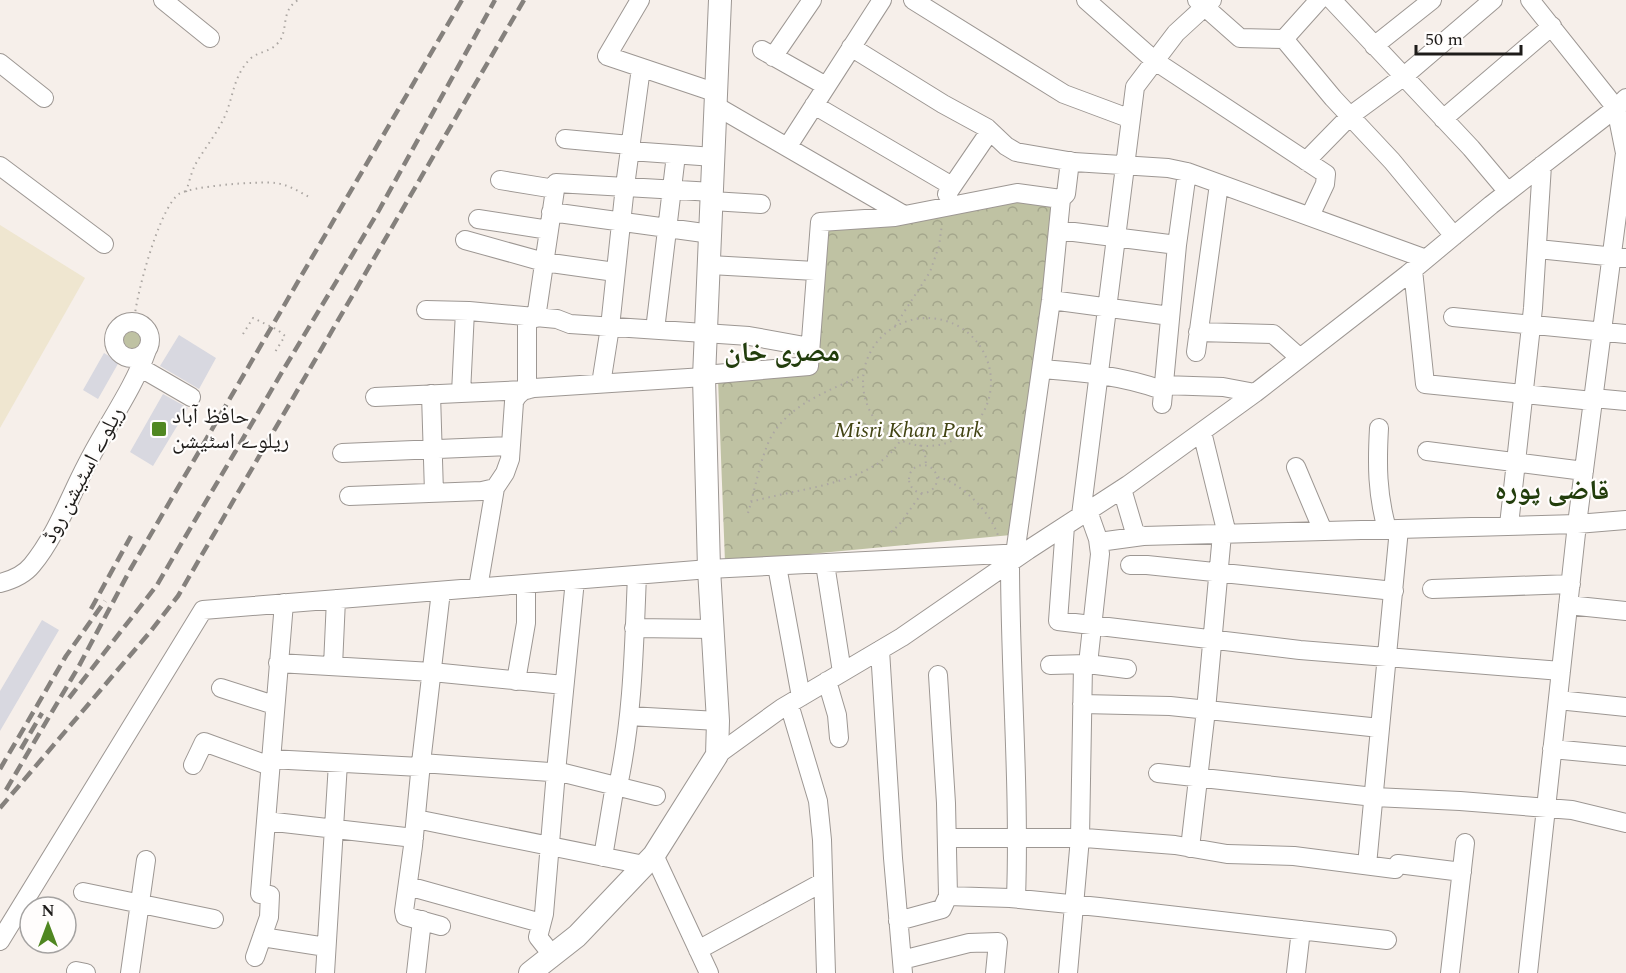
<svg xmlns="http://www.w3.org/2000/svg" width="1626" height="973" font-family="Spectral,'Noto Naskh Arabic',serif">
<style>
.education{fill:#efe6d0}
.grass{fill:url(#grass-tufts)}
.park{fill:url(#park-crowns)}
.building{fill:#d8d8e0}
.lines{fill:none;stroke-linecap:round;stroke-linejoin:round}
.minor-casing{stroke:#9d9793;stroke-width:20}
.major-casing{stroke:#9d9793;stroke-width:24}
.path{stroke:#aca7a3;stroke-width:2;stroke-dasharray:1.5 4.5;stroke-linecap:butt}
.minor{stroke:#fff;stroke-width:18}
.major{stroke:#fff;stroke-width:22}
.rail{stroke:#85817d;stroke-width:4.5;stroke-dasharray:12 6;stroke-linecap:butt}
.path-bridge{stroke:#aca7a3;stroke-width:2;stroke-dasharray:1.5 4.5;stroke-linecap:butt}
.poi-dot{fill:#508721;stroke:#fffdfc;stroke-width:2}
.labels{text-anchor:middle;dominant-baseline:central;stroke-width:4.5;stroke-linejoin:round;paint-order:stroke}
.poi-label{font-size:22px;fill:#1e1c1a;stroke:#fffdfc;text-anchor:start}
.park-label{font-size:22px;font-style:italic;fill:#424413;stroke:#fffdfc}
.street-label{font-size:22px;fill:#1e1c1a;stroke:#fffdfc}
.district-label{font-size:28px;font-weight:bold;fill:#223d0c;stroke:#fffdfc}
</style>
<defs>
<pattern id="grass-tufts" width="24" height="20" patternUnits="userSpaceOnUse" patternTransform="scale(1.5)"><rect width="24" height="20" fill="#bfc2a3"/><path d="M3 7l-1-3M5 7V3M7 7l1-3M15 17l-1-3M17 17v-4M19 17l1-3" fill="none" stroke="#a4a68c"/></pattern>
<pattern id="park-crowns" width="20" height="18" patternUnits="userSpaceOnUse" patternTransform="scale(1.5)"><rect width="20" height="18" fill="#bfc2a3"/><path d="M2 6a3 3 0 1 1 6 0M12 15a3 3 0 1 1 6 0" fill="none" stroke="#a4a68c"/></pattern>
</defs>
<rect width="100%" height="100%" fill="#f6efea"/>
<!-- education -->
<path class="education" d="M0 225 85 278 0 428Z"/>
<!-- grass -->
<path class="grass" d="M118 340a14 14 0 1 1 28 0a14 14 0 1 1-28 0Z"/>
<!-- park -->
<path class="park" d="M1008 199 1056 203 1011 535 725 562 718 379 811 369 824 226Z"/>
<!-- building -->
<path class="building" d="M179 335 216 358 199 389 160 366Z
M104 353 119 362 98 399 83 390Z
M163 394 188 408 153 466 130 452Z
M42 620 59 630 0 731V691Z"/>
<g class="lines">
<defs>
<path id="minor" d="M163 0 210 38
M640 0 607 56 717 93
M913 0 1064 94 1131 119
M1086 0 1155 61 1326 174 1325 184 1310 216
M1197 0 1240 38 1284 39 1333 98 1392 161 1454 236
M1332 0 1471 148 1508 192
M1284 39 1319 0
M1374 46 1432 0
M851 47 943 104 987 128 1006 146 1016 152 1074 162 1168 168 1187 172 1426 259
M762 50 826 86
M773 57 812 0
M0 63 44 98
M814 105 952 186
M716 106 904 215
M1443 119 1552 26
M565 139 630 145
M788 146 882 0
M630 151 714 157
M1306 161 1350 116 1403 77 1493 0
M0 166 104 244
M500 180 555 189
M947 194 990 131
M712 201 761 204
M551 212 711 234
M478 219 549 230
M1058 230 1177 245
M465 240 544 262 615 272
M1538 249 1626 258
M710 265 815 271
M1413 270 1425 384 1593 401
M1051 300 1170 316
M426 310 469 311 557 319 570 324 749 336 810 347
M1453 317 1626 334
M536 318 556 183 713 192
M114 340a18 18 0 1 1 36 0a18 18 0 1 1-36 0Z
M655 330 676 155
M1198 332 1273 334 1300 358
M1196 352 1219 184
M141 368 191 397
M1042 369C1083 372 1123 376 1162 390
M704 375 809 366 820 222 895 217 1017 193 1061 199
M601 384 610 327 625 186 641 68
M1163 385 1223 387 1255 393
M527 390V317
M461 393 465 311
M431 394 434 493
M375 397 524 390
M1593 398 1626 401
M1162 404 1177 245 1187 172
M1379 428C1377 464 1377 494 1387 529
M1202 432 1227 534
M1427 451 1584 471
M342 453 511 446
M1296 467 1323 531
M1122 489 1135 533 1143 536 1577 524 1626 520
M349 496 482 491 495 488
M1088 511 1098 539 1100 554 1088 664
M1081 515 1135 87 1176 33 1212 0
M1509 525 1533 308 1542 165
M1065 526 1058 621 1300 650 1561 671
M1099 542 1143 536
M1015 554 1051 300 1061 199 1066 194 1070 161
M1010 562C1010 674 1020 786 1016 898
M825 564 842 672
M1130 565H1147L1394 591
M777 566 801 697
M0 583C12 580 24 575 32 565 56 536 69 498 87 464 106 426 133 390 147 350
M478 588 495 488 505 473 510 459 514 402C518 392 524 390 534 388L704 377
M1432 589 1571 584
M1568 605 1626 611
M634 628 713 629
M880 650 893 858 903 973
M278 663 432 672 564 685
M1050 665 1088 664 1127 669
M333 666 336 599
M516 681 526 623V584
M827 681 837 715 839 738
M221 688 274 705
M1558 700 1626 707
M789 704 818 801 822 840 826 973
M1082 704 1170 706 1380 728
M629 716 718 721
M1552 749 1626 756
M717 755 782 708 902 637 1028 550 1128 485 1255 393 1408 274 1491 205 1616 108 1626 98
M270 759 420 767
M421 763 564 773 656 796
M193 765 204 742 270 766
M1158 773 1374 797 1460 801 1572 810 1626 823
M618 786C633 716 634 646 637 575
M416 819 644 865
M266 821 414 838
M947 838H1085L1175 845 1227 854 1294 856 1395 869 1398 864 1462 872
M1190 848 1206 710 1222 534
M654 855 709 973
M603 857 615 785
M1367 865 1399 529
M408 886 541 923
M83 892 214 919
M948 896 1010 898 1099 907 1387 940
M898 921 942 909 948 896 946 803 938 675
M441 926 405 916 404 911 413 846 421 763 441 591
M262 937 326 947
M0 941 203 610 709 569 1023 553
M698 950 823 882
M553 956 538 937 544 914 556 772 575 580
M255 957 269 917 270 895 260 894 284 603
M902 960 969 943 998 942 995 973
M76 971 86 973
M130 973 146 860
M325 973 338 763
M416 973 422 920
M1068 973 1080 838 1083 665
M1296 973 1301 930
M1450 973 1465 843
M1528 973 1577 524 1625 153 1616 108 1530 0"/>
<path id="major" d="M530 973 577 936 654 855 717 755 718 721 709 569 704 377 720 0"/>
</defs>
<!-- minor casing -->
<use href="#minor" class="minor-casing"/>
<!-- major casing -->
<use href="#major" class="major-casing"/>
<!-- path -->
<path class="path" d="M186 192C189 183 191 173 195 165 204 149 216 135 224 118 234 97 232 79 249 60 256 52 270 52 277 44 290 31 279 12 298 0
M863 382a64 64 0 1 1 128 0a64 64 0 1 1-128 0Z
M134 323C135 298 159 208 179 194 191 186 259 181 275 183 287 184 298 191 309 197
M895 326 930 272 939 246 942 224
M920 445 925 453 926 465
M909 479a14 14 0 1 1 28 0a14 14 0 1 1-28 0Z
M938 477C962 483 993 514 999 539
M751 502C797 488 873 485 900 441
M748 513C755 490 759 464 769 441 787 404 829 391 863 375
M891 532 899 525 922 493"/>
<!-- minor -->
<use href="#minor" class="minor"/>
<!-- major -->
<use href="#major" class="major"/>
<!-- rail -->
<path class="rail" d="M91 609 131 536
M69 698 157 585 282 372 378 212 495 0
M21 749 42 713
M0 769 66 656 105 601
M6 790 79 666 130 570 462 0
M0 808 150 632 178 596 524 0"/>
<!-- path-bridge -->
<path class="path-bridge" d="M243 334 253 318 278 330 285 336 275 352"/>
</g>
<!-- markers -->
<rect class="poi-dot" x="151" y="421" width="16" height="16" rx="3"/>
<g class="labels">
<!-- poi labels -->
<g class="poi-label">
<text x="172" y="416">حافظ آباد<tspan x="172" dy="25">ریلوے اسٹیشن</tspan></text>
</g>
<!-- park labels -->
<g class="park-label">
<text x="909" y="430">Misri Khan Park</text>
</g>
<!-- street labels -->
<g class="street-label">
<text transform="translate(83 475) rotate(-62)">ریلوے اسٹیشن روڈ</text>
</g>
<!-- district labels -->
<g class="district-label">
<text x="782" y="352">مصری خان</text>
<text x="1552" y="490">قاضی پورہ</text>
</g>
</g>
<!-- north arrow -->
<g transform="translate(48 925)"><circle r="28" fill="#fffdfc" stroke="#a5a3a2" stroke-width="1.5"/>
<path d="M0-4.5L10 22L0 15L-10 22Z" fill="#508721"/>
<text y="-9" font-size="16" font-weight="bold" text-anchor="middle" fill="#1e1c1a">N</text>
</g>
<!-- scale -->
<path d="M1416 45v9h105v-9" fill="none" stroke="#1e1c1a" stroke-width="3"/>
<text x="1425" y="45" font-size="18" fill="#1e1c1a" stroke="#fffdfc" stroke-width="4.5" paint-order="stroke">50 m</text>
</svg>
